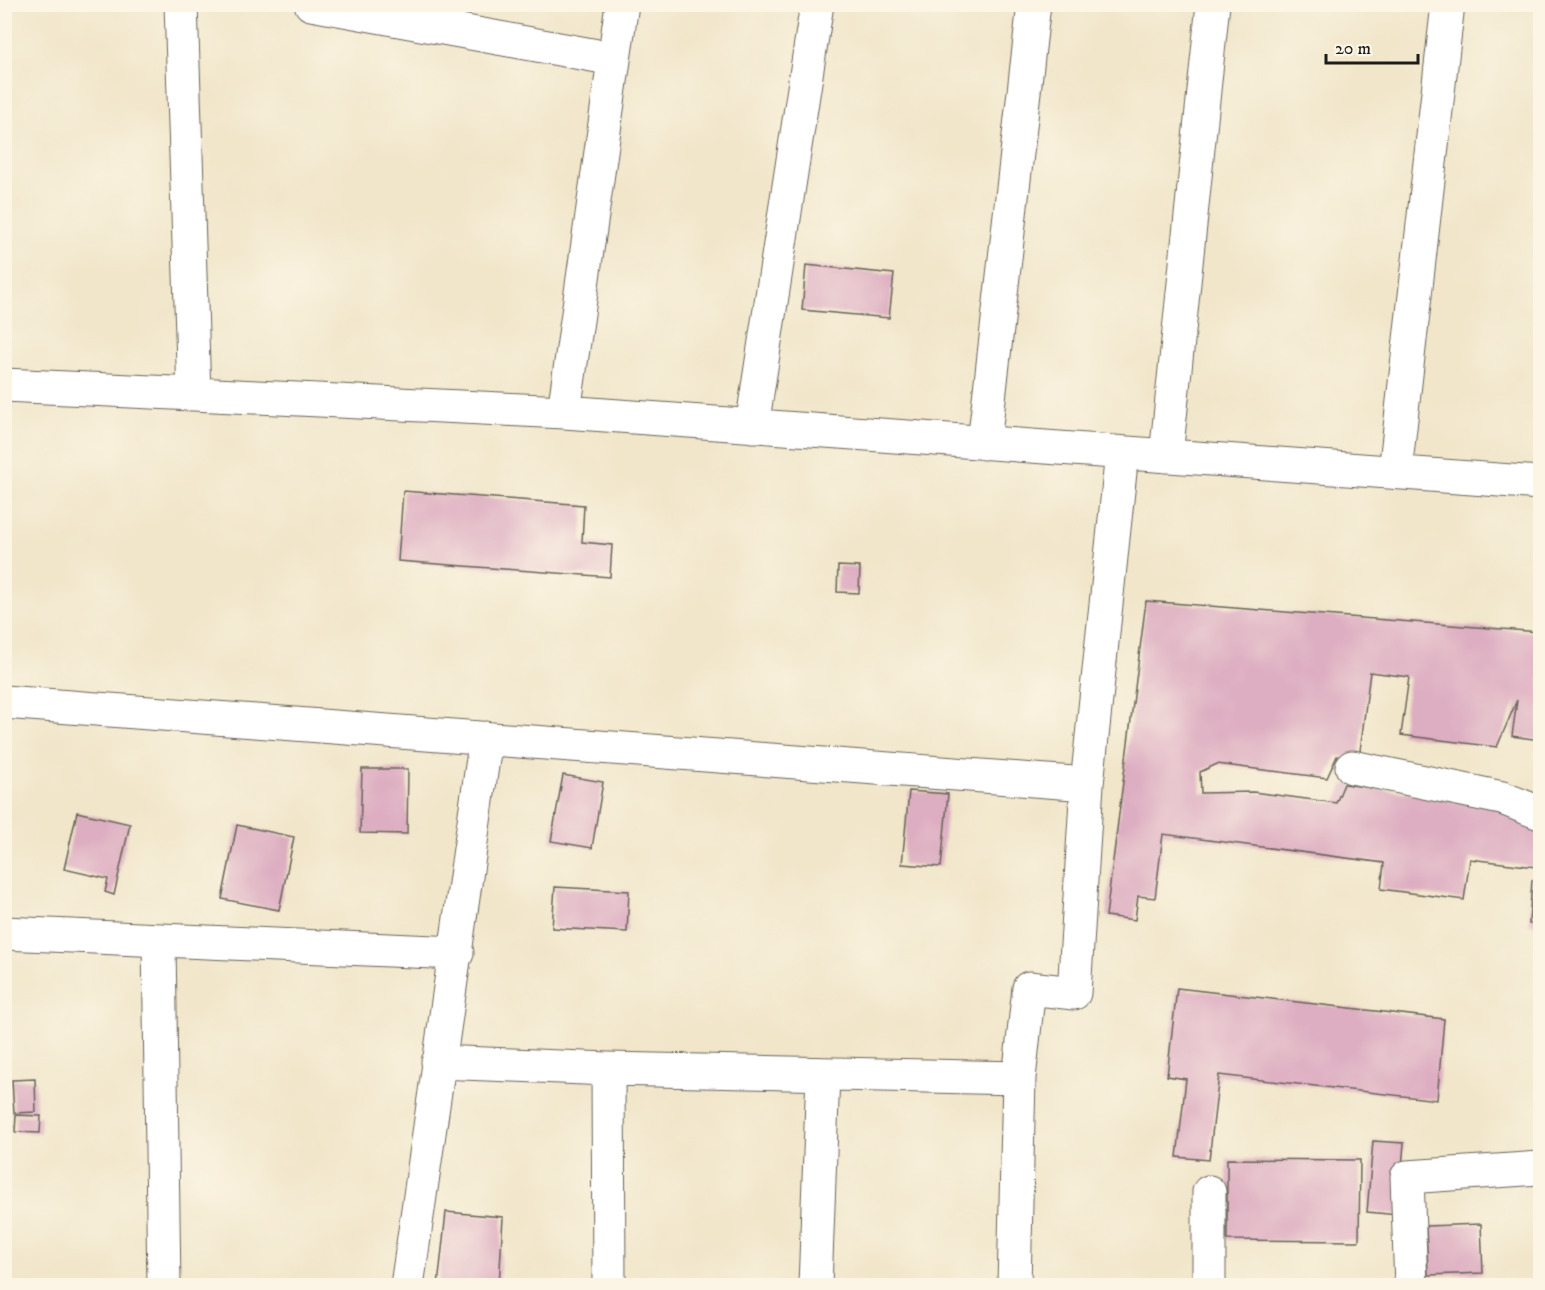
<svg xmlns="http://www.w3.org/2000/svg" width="1545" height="1290" font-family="'IM FELL DW Pica',serif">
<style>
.building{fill:#ddadc1}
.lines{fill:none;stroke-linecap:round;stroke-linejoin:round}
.minor-casing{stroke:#676359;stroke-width:35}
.minor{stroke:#fff;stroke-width:33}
</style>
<rect width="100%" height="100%" fill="#fcf5e5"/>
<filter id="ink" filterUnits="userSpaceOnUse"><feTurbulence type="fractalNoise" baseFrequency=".0167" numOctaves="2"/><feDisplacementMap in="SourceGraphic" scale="12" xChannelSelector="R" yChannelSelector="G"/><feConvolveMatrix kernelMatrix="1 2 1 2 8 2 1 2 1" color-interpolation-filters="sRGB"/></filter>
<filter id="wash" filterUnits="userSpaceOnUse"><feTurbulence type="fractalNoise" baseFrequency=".008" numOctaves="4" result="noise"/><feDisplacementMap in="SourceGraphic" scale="24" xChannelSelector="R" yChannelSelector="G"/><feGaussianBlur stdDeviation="1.35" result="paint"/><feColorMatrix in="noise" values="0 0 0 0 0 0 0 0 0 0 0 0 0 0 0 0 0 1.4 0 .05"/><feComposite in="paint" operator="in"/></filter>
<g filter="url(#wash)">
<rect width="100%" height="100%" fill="#f1e6ca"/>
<g id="blocks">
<!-- building -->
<path class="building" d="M806 265 894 274 889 318 802 310Z
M403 491 584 505 582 542 612 545 610 577 398 561Z
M838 566 860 567 859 593 837 592Z
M1146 601 1540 632V740L1512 736 1517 700 1497 747 1401 735 1409 677 1370 672 1359 759 1337 756 1327 778 1217 764 1200 772 1201 793 1253 792 1336 803 1344 784 1514 807 1540 819 1536 867 1470 859 1464 900 1381 889 1384 863 1163 834 1155 898 1138 896 1135 920 1106 916Z
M362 769H408L407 834 360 833Z
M563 775 603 782 592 848 551 841Z
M909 791 948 794 941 867 902 864Z
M77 812 130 824 114 895 105 892 108 879 64 869Z
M237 825 294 837 279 910 222 899Z
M1532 880H1540V925L1529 924Z
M555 887 629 891 627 932 552 928Z
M1177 988 1444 1019 1437 1100 1219 1075 1209 1160 1177 1157 1186 1079 1167 1076Z
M35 1079 36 1112 14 1113 12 1080Z
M16 1115 41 1116 40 1133 15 1132Z
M1373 1141 1404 1143 1398 1215 1367 1212Z
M1227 1159 1360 1160 1359 1241 1227 1240Z
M446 1212 503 1217 499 1286H438Z
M1481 1224 1483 1273 1428 1275 1426 1226Z"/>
</g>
</g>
<g filter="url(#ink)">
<use href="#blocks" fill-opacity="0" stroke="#676359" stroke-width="1.5"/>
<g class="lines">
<defs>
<path id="minor" d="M311 4 614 59
M4 385 194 394 181 4
M194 394 564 412 622 4
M564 412 1540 483
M752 426 817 4
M984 443 1034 4
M1166 456 1213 4
M1395 472 1448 4
M4 702 1087 784 1122 453
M1352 767 1502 798 1540 813
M4 933 457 953
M159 941 164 1286
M438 1062 608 1069 1019 1078 1029 988 1074 993 1087 784
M608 1069 609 1286
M407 1286 486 738
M815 1286 823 1074
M1014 1286 1019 1078
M1209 1286V1192
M1411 1286 1407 1177 1540 1168"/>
</defs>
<!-- minor casing -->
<use href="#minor" class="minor-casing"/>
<!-- minor -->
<use href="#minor" class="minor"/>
</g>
</g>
<!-- margin -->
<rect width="1545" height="1290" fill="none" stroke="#fcf5e5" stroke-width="24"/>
<!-- scale -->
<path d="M1326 54v9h92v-9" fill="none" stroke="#1c1c1c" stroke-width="3"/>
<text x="1335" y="54" font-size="18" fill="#1c1c1c" stroke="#fcf5e5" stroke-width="4.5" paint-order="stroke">20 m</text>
</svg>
